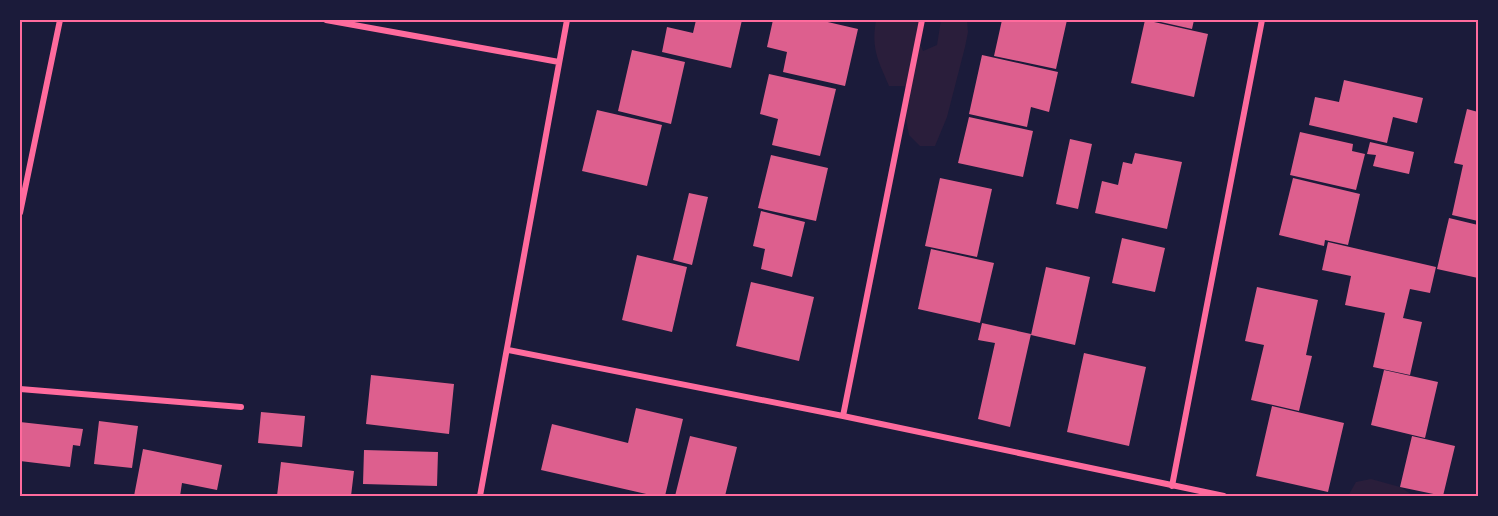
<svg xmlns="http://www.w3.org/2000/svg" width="1498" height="516" font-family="Jost,sans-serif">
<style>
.green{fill:#2a1e3b}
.building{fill:#dd5f8e}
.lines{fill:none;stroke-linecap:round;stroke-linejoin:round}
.minor{stroke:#ff6b9d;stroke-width:6}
.neatline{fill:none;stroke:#ff6b9d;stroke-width:2}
</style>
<rect width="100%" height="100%" fill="#1b1b3a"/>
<!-- green -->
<path class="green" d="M876 20H920L916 35 923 51 937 45 941 20H967L968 32 965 47 947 117 935 146H920L909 135 906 119 907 104 905 86H889C878 60 871 49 876 20Z
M1371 479 1400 487 1414 496H1348L1356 482Z"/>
<!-- building -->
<path class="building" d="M696 20H742L731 68 662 52 667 27 693 33Z
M773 20H819L858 29 845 86 783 72 787 52 767 47Z
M1002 20H1067L1056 69 994 56Z
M1145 20 1208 34 1194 97 1131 83Z
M1152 20H1194L1192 29Z
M632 50 685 62 671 124 618 111Z
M982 55 1058 72 1049 112 1031 107 1027 127 969 114Z
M769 74 836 89 820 156 772 145 778 119 760 114Z
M1344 80 1423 98 1417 123 1393 117 1387 143 1309 125 1315 97 1339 102Z
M1467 109 1478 112V221L1452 215 1463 165 1454 163Z
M597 110 662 125 647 186 582 171Z
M969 117 1033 131 1023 177 958 163Z
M1300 132 1353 144 1352 151 1365 154 1356 190 1290 175Z
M1070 139 1092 144 1078 209 1056 204Z
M1370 142 1414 152 1409 174 1373 166 1376 155 1367 154Z
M1135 153 1182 162 1167 229 1095 213 1102 181 1118 185 1123 162 1132 164Z
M771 155 828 168 816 221 758 208Z
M940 178 992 189 977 257 925 246Z
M1293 178 1360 194 1348 245 1325 240 1324 246 1279 235Z
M689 193 708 197 692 265 673 260Z
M761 211 805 222 792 277 761 269 765 249 753 246Z
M1449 218 1478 225V278L1437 269Z
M1122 238 1165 248 1155 292 1112 283Z
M1328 242 1436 267 1430 293 1410 289 1403 318 1422 322 1410 375 1373 367 1385 313 1345 305 1351 276 1322 270Z
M931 249 994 263 980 323 918 309Z
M637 255 687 267 672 332 622 320Z
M1046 267 1090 277 1075 345 1031 335Z
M751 282 814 297 799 361 736 346Z
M1257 287 1318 300 1306 355 1312 356 1299 411 1251 400 1264 345 1245 341Z
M982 323 1031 334 1010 427 978 419 995 343 978 340Z
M1084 353 1146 367 1129 446 1067 432Z
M1384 370 1438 382 1425 438 1371 425Z
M371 375 454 384 449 434 366 424Z
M1272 406 1344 423 1328 492 1256 476Z
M636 408 683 419 665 496H655L541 470 552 424 628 443Z
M261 412 305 416 302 447 258 443Z
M99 421 138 426 132 468 94 464Z
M20 422 83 429 80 446 73 445 70 467 20 461Z
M690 436 737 447 725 496H675Z
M1412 436 1455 446 1443 496 1400 487Z
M143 449 222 465 217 490 182 483 180 496H134Z
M364 450 438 452 437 486 363 484Z
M281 462 354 471 351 496H277Z"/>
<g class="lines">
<!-- minor -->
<path class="minor" d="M326 20 559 62
M20 213 60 20
M508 350 843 416 1224 496
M20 389 241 407
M843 416 922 20
M1172 486 1262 20
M480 496 567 20"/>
</g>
<!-- border -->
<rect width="1498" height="516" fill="none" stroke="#1b1b3a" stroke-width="42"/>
<rect x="21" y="21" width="1456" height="474" class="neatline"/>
</svg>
